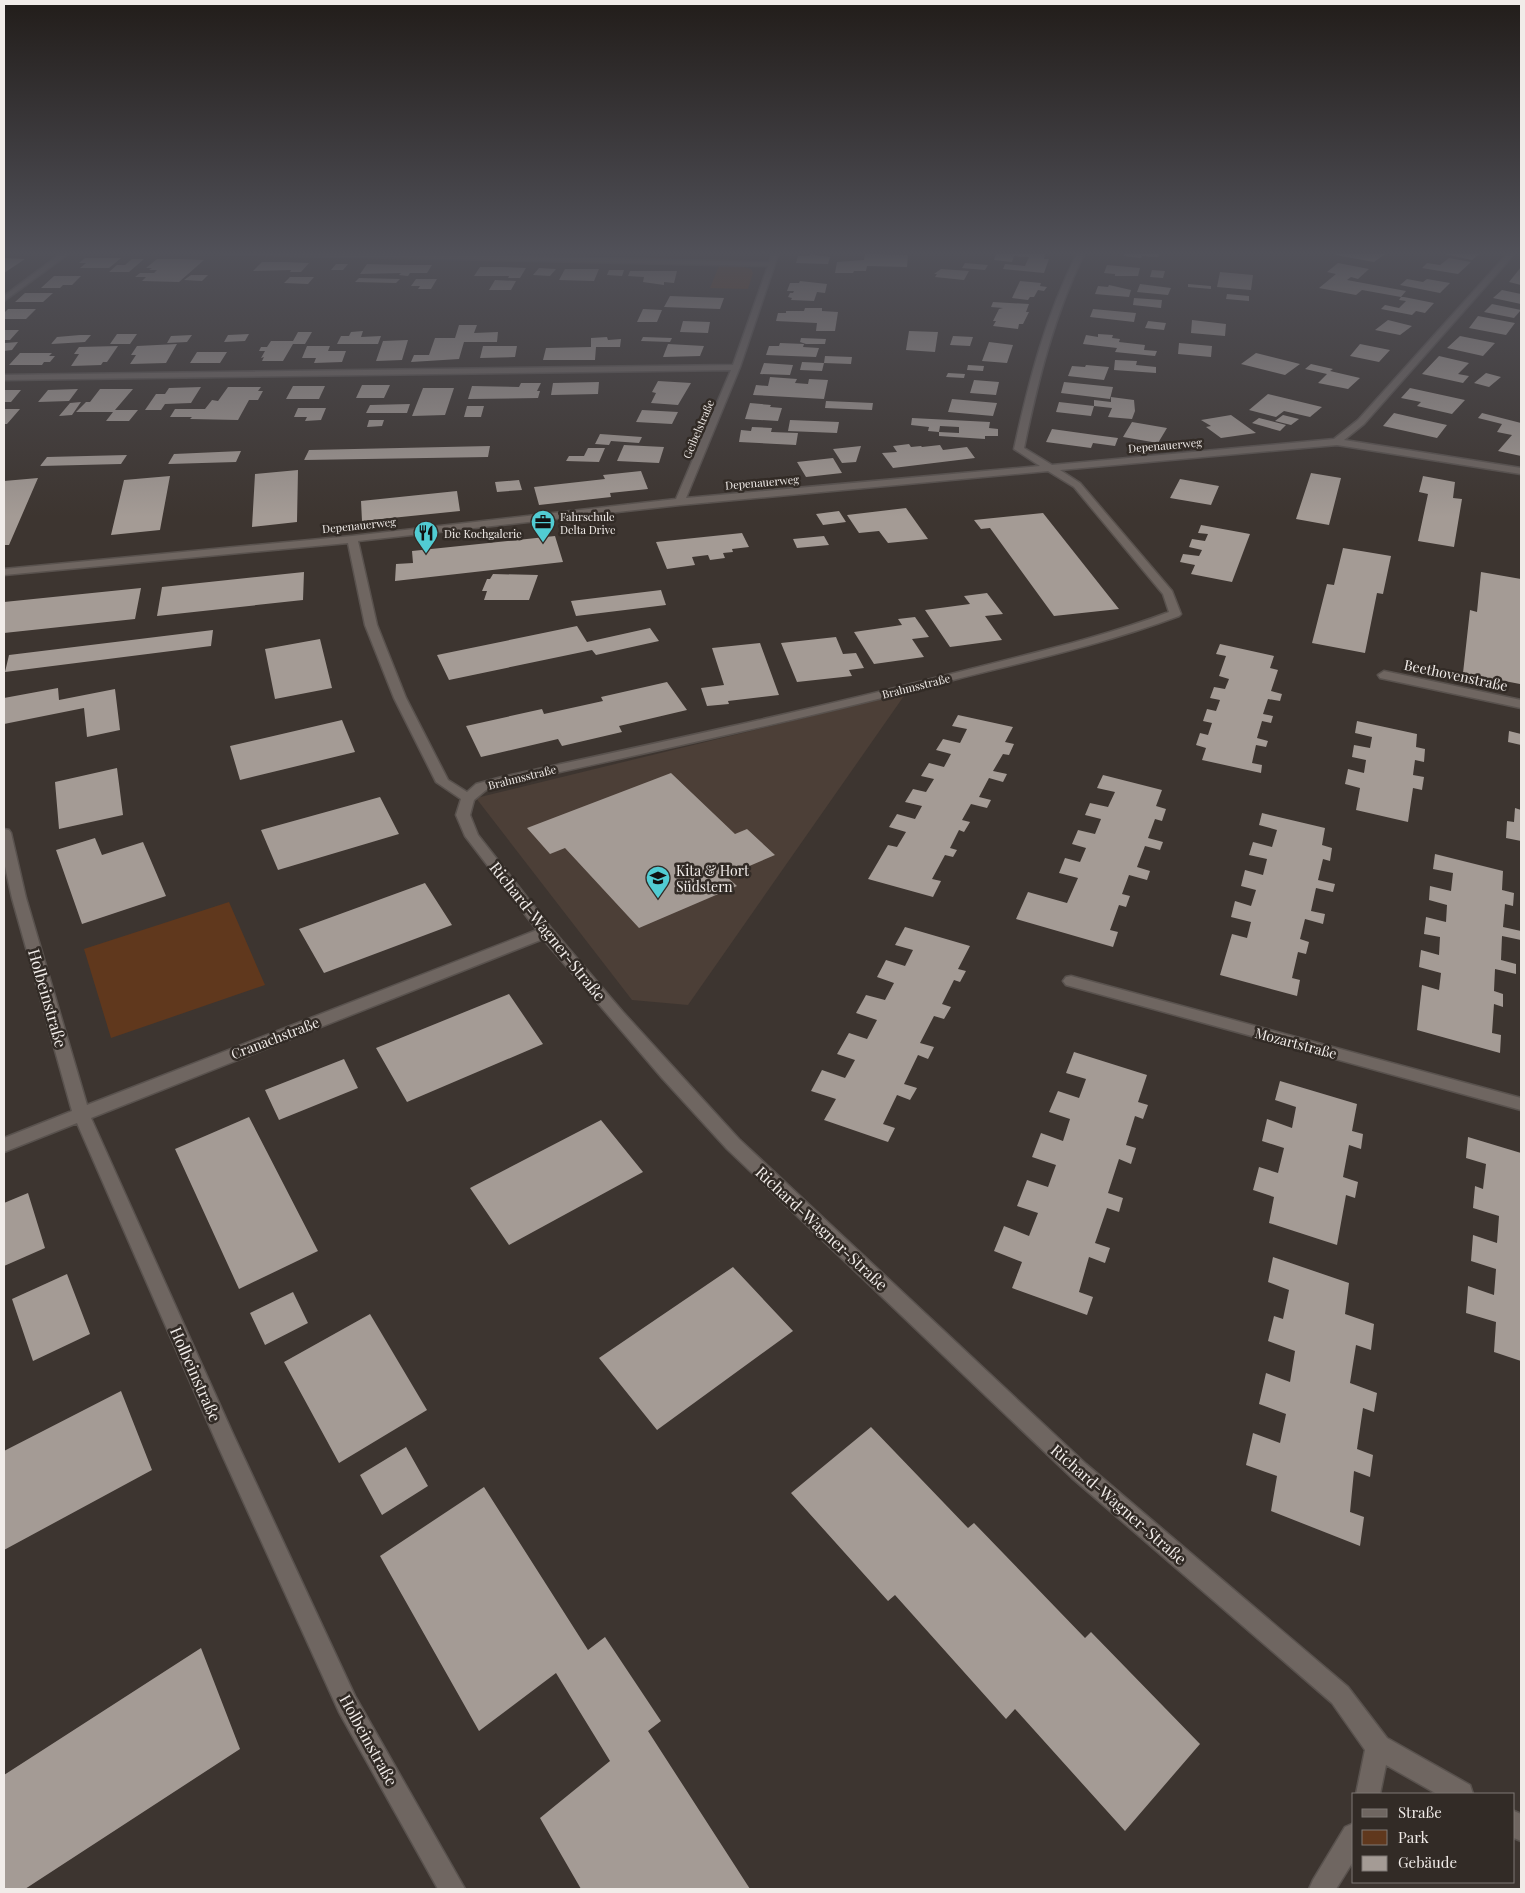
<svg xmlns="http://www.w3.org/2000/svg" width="1525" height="1893" font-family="'Playfair Display',serif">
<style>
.built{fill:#4c3f37}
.green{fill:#60381d}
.building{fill:#a49b95;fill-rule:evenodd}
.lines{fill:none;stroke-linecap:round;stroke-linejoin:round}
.minor-casing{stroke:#59524e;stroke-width:3}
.minor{fill:#6f6661;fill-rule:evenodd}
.labels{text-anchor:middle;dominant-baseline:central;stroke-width:5;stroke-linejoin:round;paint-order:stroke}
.far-street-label{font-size:11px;fill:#f1ece9;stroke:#322b26}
.far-poi-label{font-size:11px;fill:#f1ece9;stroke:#322b26;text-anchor:start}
.street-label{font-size:14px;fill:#f1ece9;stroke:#322b26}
.poi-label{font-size:14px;fill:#f1ece9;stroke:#322b26;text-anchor:start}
.near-street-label{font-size:16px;fill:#f1ece9;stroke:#322b26}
</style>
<rect width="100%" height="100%" fill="#3d3530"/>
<!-- built -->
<path class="built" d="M906 693 688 1005 632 1000 476 798Z"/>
<!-- green -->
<path class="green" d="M719 266 744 267 751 269 753 273 748 289 710 288Z
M229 902 265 985 111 1038 84 949Z"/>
<!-- building -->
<path class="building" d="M1006 252 1045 254 1044 259H1049L1044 273 1003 269 1005 264 1025 266 1029 257 1014 256 1012 262 994 260 996 254H1005Z
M1112 252H1160L1158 257 1142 256 1141 258 1124 256V254Z
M1340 252H1388L1374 262 1336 255Z
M1436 252H1481L1472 260Z
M810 254 830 257 828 264 796 263 798 256H809Z
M865 254 908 255 907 267 867 266 866 271H854L853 273H835L837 262 864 260Z
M4 258 25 259 4 273Z
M85 258H121L109 268H80L86 263H79Z
M1449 258 1471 262 1458 274 1422 268 1427 263 1440 265Z
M132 259H144L129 272H109L117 265H125Z
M157 259H180L204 260 179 282 142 281 146 277H135L140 273H154L157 270H149L152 268H146Z
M262 262H286L309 263 301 272H290L291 270 253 271Z
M965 263 988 265 985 270 962 268Z
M1338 263 1369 269 1358 279 1351 277 1347 280 1406 291 1401 297 1362 290 1356 295 1319 288 1336 274 1327 272Z
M336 264H348L343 270H331Z
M367 264 402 265H432L427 273H410L408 276 399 275 401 273 360 274Z
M1107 265 1140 268 1138 276H1115V274L1104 273Z
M480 267H501L526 268 520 278H508L509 276H474Z
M1521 267V285L1509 282Z
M539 268 556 269 550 276 533 275Z
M565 269H599L594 281 559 280Z
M941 269 969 271 964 280 935 277 937 274H934Z
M609 270H624L622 276 607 275Z
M1152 270 1165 271 1163 278 1150 277Z
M630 271H677L674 283 664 282V285L643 282 644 277 628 276Z
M1220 272 1253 275 1251 290 1217 287Z
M191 275H208L202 281 184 280Z
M54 276H81L72 285H63L60 288H41Z
M290 277H314L308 284 284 283Z
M359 278 400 279 396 283 355 282Z
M416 279H437L431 289H418L420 286H411Z
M1407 279 1423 282 1427 279 1450 283 1440 293 1400 285Z
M495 280 516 281 511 290H489Z
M800 281 827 284 825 293 817 292 814 301 791 300 792 298 788 297 790 293H793L794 291H787L790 283H799Z
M1020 281 1041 283 1040 286 1047 287 1044 291 1038 290 1034 297H1030L1028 300 1012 298Z
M1140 284 1171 288 1168 295 1137 292Z
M1188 284 1211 286V289L1188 287Z
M1109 285 1131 290 1129 297 1095 294 1098 286 1108 287Z
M1502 290 1521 294V304L1493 298Z
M25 293H53L43 302H15Z
M1227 294 1249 296V301L1226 299Z
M670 296 724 298 720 309 664 307Z
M1401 297H1404L1434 303 1425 313 1416 311 1412 315 1381 309 1385 305 1399 308 1406 301 1399 300Z
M1134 298 1162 300 1161 308 1133 305Z
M993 302 1029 304 1026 312H1029L1023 324H1019L1018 329 993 326 996 321H993L999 309 1003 308 991 307Z
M1492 304 1521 310 1514 318 1484 312Z
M805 308H822V311L838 312 835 331H816L817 323 776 321 778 313H786V311H804Z
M8 309H36L26 319H4V313Z
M643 309 662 310 657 322H637Z
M1093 309 1136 313 1134 322 1090 317Z
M1478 316 1515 323 1506 335 1469 328Z
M1192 320 1226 324 1225 336 1191 333Z
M1388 320 1412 326 1400 335 1375 330Z
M683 321 710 322 708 333 680 332Z
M1148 321 1166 323 1164 330 1145 328Z
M459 325H477L474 333 498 332 497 342H464L459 359 411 362 414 355H429L435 338H455Z
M4 330H19L10 340H4Z
M363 331 361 337 381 336 378 344H337L341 336H349L351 332Z
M909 331 938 332 935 352 906 350Z
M298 332H312L305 344H293L283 361H262L264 357 261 358 265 351H259L261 347H267L271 341H293Z
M117 334H137L130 344H110Z
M249 334 245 341 224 342 228 335Z
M1098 334 1113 335 1112 338 1120 339 1119 342 1145 345 1144 350 1157 351 1155 356 1115 352 1117 348 1083 344 1086 335 1098 337Z
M80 335H91L85 342 51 344 57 337Z
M192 335 187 342 167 343 171 336Z
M953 336 973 337 970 346 950 345Z
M1460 336 1495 343 1483 356 1447 348Z
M607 337 608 340 621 339 620 347H596L595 360H543L546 348 591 347V338Z
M643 337 672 338 670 342 641 341Z
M801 338 826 339 825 344H806L800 342Z
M408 340 402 360 376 361 383 341Z
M18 342 12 350 4 351 5 343Z
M989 342 1013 345 1007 363 982 361Z
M780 343 804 344 803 347 819 348 816 357 766 355 769 346H779Z
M1179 343 1212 346 1211 357 1178 354Z
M177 344 166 363 130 364 136 355H131L137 346Z
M668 344 704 346 700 356 663 357Z
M1360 344 1390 350 1379 362 1350 356Z
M118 346 107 362H103L101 365 71 366 79 354H74L79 347Z
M307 346H330L328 351H346L342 362 314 363 316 358H302Z
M483 346H517L515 357 480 358Z
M197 352H227L220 363H190Z
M20 353H52L49 356H55L50 362H44L42 365H9Z
M1256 353 1300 364 1285 375 1241 364Z
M825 356 852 357 851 364 824 363Z
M1439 356 1469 363 1458 374 1469 376 1463 383 1422 374Z
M1115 360 1137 361 1136 365 1156 367V373L1114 370Z
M802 362 824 363 822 371 800 370Z
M764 363 793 365 790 375 760 374Z
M1311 364 1333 369 1330 371 1360 378 1348 389 1318 383 1327 374 1305 369Z
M968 365 984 366 983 371 967 370Z
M1086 365 1109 367 1104 380 1068 376 1072 366 1085 367Z
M948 373 965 374 964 378 946 377Z
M1486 373 1501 377 1489 387 1474 383Z
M770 377 797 379 795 383 808 384 809 379 828 380 824 399 753 395 756 385 768 386Z
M974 380 999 382 996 395 970 393Z
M658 381 691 383 678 405 651 403 656 393 652 392Z
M599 382 598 394 551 395 553 383Z
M1064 382 1113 387 1110 399 1061 393Z
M521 383H541L537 391H540L538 398 468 399 472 386 519 387Z
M362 385H390L384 398H356Z
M293 386H325L319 399H286Z
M201 387 191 403 165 404 161 410H145L156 394H165L169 388Z
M228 387H261L258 391H263L258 400H249L238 420 190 419 192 417H170L175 409H205L212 400 218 401Z
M423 388H454L445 415 412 416Z
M1410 388 1465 400 1452 414 1417 406 1421 402 1401 398Z
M78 389 69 401 38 402 48 390Z
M100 389H133L115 410H138L129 421H106L113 412H76L86 402H90Z
M4 390H21L11 402H4Z
M1268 394 1322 407 1310 417 1284 411 1276 417 1249 410Z
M1111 397 1134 400 1135 411 1132 419 1108 417 1112 408 1094 406V400L1111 402Z
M952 399 997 403 993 416 948 412Z
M826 401 873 403 872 410 825 408Z
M81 402 72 415 59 416 70 403Z
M1059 402 1094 406 1091 416 1056 412Z
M750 403 771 405 770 407 782 408 778 421 745 419Z
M410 404 407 413H366L370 405Z
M467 406H484L481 417H464Z
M298 408H326L321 420 305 421 307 417H294Z
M4 409H20L7 424H4Z
M642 410 678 412 672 424 636 422Z
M1394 413 1420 419 1447 425 1437 438 1383 426Z
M1482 413 1521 423V456L1498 451 1512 435 1497 432 1502 424 1478 418Z
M1231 415 1256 433 1221 438 1206 427 1211 426 1201 420Z
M1283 415 1299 419 1291 425 1275 421Z
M912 418 990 422 989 428 998 429V436H985V439L939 436V432L928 431 929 427 911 425ZM940 426 959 427V433L939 432Z
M1259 418 1286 425 1280 431 1252 423Z
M369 420H384L382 426 367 427Z
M790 420 839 422 837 433 788 431Z
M1132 422 1167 428 1158 443 1123 437Z
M752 427 772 428 771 432 798 433 796 445 739 442 741 430 751 431Z
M1052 429 1095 435 1118 438 1115 446 1093 443 1091 448 1046 442Z
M600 434 642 437 639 443 611 441 609 445 595 444Z
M909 444 911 447 921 446 922 447 940 445 943 450 967 447 975 458 893 468 882 453 897 452 893 446Z
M624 445 664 447 659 463 617 461Z
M490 446 488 457 304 460 309 450Z
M861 446 856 462 842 463 833 449Z
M588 448H605L599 462 566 461 569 456H584Z
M241 451 236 462 168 464 174 454Z
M127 455 121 464 40 466 47 457Z
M833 458 842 473 806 477 797 462Z
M298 470 297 522 252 527 255 474Z
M641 471 648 489 610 493 611 497 539 505 534 487 605 479 603 475Z
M1311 473 1341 478 1329 525 1296 519Z
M170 476 160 530 111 535 124 480Z
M1423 476 1455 482 1453 498 1462 499 1454 547 1418 541 1428 494 1419 492Z
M38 478 9 545H4V481Z
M1180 479 1219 486 1211 505 1170 498Z
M519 480 522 490 497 492 495 482Z
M457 491 460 511 362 521 361 501Z
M906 508 928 539 888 543 879 531 859 533 847 515Z
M839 511 846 522 823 525 816 514Z
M1043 513 1119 609 1054 616 990 528 981 529 974 520Z
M1201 525 1250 534 1232 582 1191 574 1195 565 1180 562 1183 554 1199 556 1202 550 1189 547 1192 539 1205 541 1208 534 1198 533Z
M742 533 749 547 732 549 733 552 723 553 725 558 710 560 708 555 692 557 695 565 667 569 656 542Z
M555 536 563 562 395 581 396 564 413 563 412 551Z
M824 536 829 545 797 548 793 539Z
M1343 548 1391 556 1383 594 1377 593 1365 653 1312 643 1327 584 1334 585Z
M304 572 303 600 157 616 162 587Z
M1481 572 1521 579 1520 684 1463 673 1470 610 1477 612Z
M493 574 538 575 529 600H484L487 591H482L487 579H490Z
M141 588 135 619 4 633V602Z
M661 590 666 605 576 616 571 601Z
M987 593 1003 614 985 616 1002 640 950 647 925 610 970 604 964 596Z
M915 617 929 637 912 639 924 657 874 664 854 632 902 625 898 619Z
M577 626 587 642 650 628 659 641 596 655 592 650 449 680 437 655Z
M213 630 211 646 5 672 9 655Z
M836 637 843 654 856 653 864 668 849 670 852 676 797 682 781 643Z
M320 639 332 688 275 699 265 649Z
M760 643 779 695 728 701 729 704 707 706 701 688 724 685 712 648Z
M1220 644 1274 656 1270 668 1278 670 1271 691 1282 694 1280 701 1268 699 1263 714 1273 716 1271 723 1262 721 1257 738 1268 741 1266 747 1256 745 1252 763 1262 765 1261 773 1202 760 1206 748 1196 745 1200 733 1208 735 1212 723 1203 721 1207 709 1216 711 1220 700 1210 698 1214 687 1225 689 1229 679 1219 676 1226 656 1216 654Z
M667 682 687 710 619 726 622 732 562 746 558 739 481 757 466 726 542 709 544 714 603 701 601 697Z
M58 688 59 700 115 689 120 730 87 737 84 708 4 724V698Z
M958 715 1013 727 1005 742 1014 744 1009 755 1003 754 993 771 1007 774 1003 782 989 778 979 797 991 800 987 808 971 804 962 820 970 822 964 832 959 830 950 848 957 850 953 857 945 855 932 879 941 881 933 897 868 879 888 845 897 847 906 832 889 827 897 814 915 819 922 806 905 802 913 789 926 792 934 779 921 776 929 763 944 767 951 754 936 750 943 739 960 743 967 729 952 726Z
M342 720 355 752 240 780 230 746Z
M1357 721 1417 734 1416 747 1425 749 1424 762 1415 760 1413 775 1424 777 1422 790 1413 788 1408 822 1356 810 1360 788 1345 784 1348 769 1364 773 1366 760 1352 757 1354 745 1370 748 1372 737 1355 733Z
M1509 731 1521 734V745L1508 742Z
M117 768 123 815 59 829 55 782Z
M671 773 735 834 747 829 775 855 726 876 737 886 639 928 565 848 550 854 527 828Z
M1103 775 1162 790 1156 806 1166 809 1162 821 1155 819 1148 838 1163 842 1160 850 1145 846 1137 867 1150 871 1147 880 1129 875 1122 894 1130 896 1126 907 1119 905 1110 930 1118 932 1113 947 1016 919 1028 892 1067 903 1078 878 1059 873 1065 858 1080 862 1086 848 1072 844 1078 830 1095 834 1101 819 1085 815 1090 803 1108 807 1115 792 1097 788Z
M380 797 399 834 278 870 261 830Z
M1515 808 1521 810V841L1506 838 1507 821 1514 822Z
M1262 813 1325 828 1322 845 1332 848 1330 861 1323 859 1318 880 1335 884 1333 892 1316 888 1311 911 1325 914 1323 924 1305 919 1300 939 1309 942 1306 954 1298 952 1292 978 1300 980 1297 996 1220 975 1232 934 1247 938 1251 922 1231 917 1235 901 1251 906 1256 890 1241 886 1245 870 1263 875 1267 859 1249 855 1253 842 1272 847 1277 830 1259 825Z
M95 838 102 855 143 842 166 896 82 924 56 850Z
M1435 854 1503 871 1502 890 1514 893 1513 906 1505 904 1503 927 1521 931V940L1502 936 1501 960 1516 964V974L1495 969 1494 991 1503 994V1007L1494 1004 1492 1033 1501 1035 1500 1053 1417 1030 1422 985 1439 990 1441 973 1419 967 1421 950 1439 955 1440 937 1424 934 1426 917 1446 922 1447 905 1429 900 1430 886 1451 891 1453 873 1433 869Z
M425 883 452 925 324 973 299 929Z
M905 927 970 946 958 969 966 971 960 982 954 980 942 1004 951 1007 944 1019 934 1016 920 1043 934 1047 928 1059 918 1055 904 1084 917 1088 910 1100 897 1095 883 1124 895 1128 888 1142 824 1120 836 1099 811 1091 822 1070 845 1078 855 1060 837 1054 849 1033 867 1039 877 1020 856 1013 866 995 885 1000 894 983 877 977 886 960 905 966 913 950 895 945Z
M509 994 543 1044 407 1102 376 1048Z
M1074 1052 1147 1075 1138 1102 1148 1105 1143 1119 1135 1116 1126 1145 1136 1148 1131 1164 1119 1159 1108 1193 1123 1198 1119 1212 1107 1208 1095 1243 1110 1248 1105 1263 1089 1257 1079 1292 1093 1297 1087 1315 1012 1288 1022 1262 994 1251 1004 1226 1029 1236 1038 1213 1017 1206 1027 1180 1048 1187 1056 1165 1032 1157 1041 1133 1063 1141 1070 1119 1049 1112 1058 1091 1079 1098 1086 1079 1066 1073Z
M344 1059 358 1088 279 1120 265 1090Z
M1280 1081 1357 1104 1352 1131 1363 1134 1361 1149 1349 1145 1343 1177 1358 1182 1355 1198 1346 1195 1337 1245 1269 1223 1274 1197 1253 1190 1259 1167 1278 1173 1284 1148 1262 1141 1267 1119 1292 1128 1296 1107 1275 1100Z
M249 1117 318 1251 239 1289 175 1149Z
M601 1120 643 1172 509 1245 470 1188Z
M1468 1137 1521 1153V1361L1494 1352 1496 1322 1466 1313 1468 1286 1494 1295 1496 1269 1471 1261 1473 1235 1497 1243 1499 1216 1473 1208 1475 1186 1483 1189 1486 1164 1466 1158Z
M28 1193 45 1248 4 1266V1203Z
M1273 1257 1349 1283 1345 1314 1374 1324 1371 1350 1356 1345 1350 1383 1377 1393 1374 1412 1363 1408 1357 1449 1373 1455 1370 1477 1354 1471 1350 1512 1364 1517 1360 1546 1271 1511 1277 1476 1246 1465 1253 1433 1280 1443 1286 1414 1259 1404 1266 1373 1290 1382 1295 1351 1268 1341 1274 1316 1283 1319 1289 1290 1268 1282Z
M733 1267 793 1331 657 1430 599 1358Z
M67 1274 90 1334 33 1361 12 1299Z
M293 1292 308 1323 265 1345 250 1313Z
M370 1314 427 1410 339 1463 284 1362Z
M121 1391 152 1470 4 1550V1451Z
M871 1427 968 1528 974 1523 1085 1638 1091 1632 1200 1744 1125 1831 1015 1709 1006 1719 895 1595 888 1601 791 1493Z
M406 1447 428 1486 382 1515 360 1475Z
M484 1487 588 1650 605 1637 661 1721 648 1731 750 1889H581L540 1818 610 1761 556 1673 479 1731 380 1556Z
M201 1648 240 1749 25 1889H4V1775Z"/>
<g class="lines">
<defs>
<path id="minor" d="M63 252H71L4 301V296Z
M221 252H310L769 262 773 252H779L740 367 686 498 1040 466 1014 449C1029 381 1046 314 1078 252H1085C1054 315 1038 380 1024 448L1052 465 1334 439 1358 420 1509 252H1516L1364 424 1344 440 1521 468V474L1337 445 1060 470 1080 483 1172 591 1181 614 1179 616C1107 643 1032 660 957 679 807 718 656 751 505 784L486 790 474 800 470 815 478 835 551 928 623 1012 739 1139 1086 1464 1348 1687 1387 1738 1470 1785 1473 1794H1437L1386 1765 1380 1794H1356L1365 1750 1332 1703 1072 1478 727 1149 662 1078 543 939 91 1118 233 1434 355 1696 465 1889H438L339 1712 219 1448 77 1123 4 1152V1138L72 1111 12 898 4 862V829L9 830 11 833 26 898 87 1105 537 930 465 836 456 815 461 799 436 782 394 698 365 625 348 543 4 575V569L352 536 676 499 731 370 4 380V375L733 365 768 266 225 254ZM1048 471 1074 487 1163 594 1169 612C1098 639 1024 655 951 674 802 712 652 744 502 777L476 784 467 792 448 780 406 698 377 625 358 541 680 505Z
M1384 671 1521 700V708L1380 678 1378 675Z
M1071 976 1521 1098V1110L1066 985 1063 981 1066 977Z
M1514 1811 1521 1814V1841L1514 1838Z
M1354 1823V1860L1336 1889H1309L1313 1880 1345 1827Z"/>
</defs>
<!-- minor casing -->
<use href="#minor" class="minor-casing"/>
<!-- minor -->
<use href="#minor" class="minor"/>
</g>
<!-- sky -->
<linearGradient id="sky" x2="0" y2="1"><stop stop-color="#221d1a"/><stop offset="0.49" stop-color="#515159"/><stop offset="1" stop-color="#515159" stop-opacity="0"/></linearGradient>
<rect width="1525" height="517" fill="url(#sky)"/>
<!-- icons -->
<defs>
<symbol id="office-pin" viewBox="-11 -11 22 30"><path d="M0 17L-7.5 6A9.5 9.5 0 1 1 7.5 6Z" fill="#51ccd3" stroke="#322b26"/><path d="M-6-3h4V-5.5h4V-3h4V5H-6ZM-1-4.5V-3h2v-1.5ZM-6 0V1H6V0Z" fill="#111"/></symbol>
<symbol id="restaurant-pin" viewBox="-11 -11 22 30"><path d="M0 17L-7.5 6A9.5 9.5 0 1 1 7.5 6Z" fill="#51ccd3" stroke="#322b26"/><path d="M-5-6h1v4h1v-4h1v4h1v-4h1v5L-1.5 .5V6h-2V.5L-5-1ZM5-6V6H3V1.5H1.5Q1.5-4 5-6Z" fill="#111"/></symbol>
<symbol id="school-pin" viewBox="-11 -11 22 30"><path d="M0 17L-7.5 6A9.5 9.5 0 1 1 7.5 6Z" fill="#51ccd3" stroke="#322b26"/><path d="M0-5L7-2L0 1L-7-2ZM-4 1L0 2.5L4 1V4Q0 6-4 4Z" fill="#111"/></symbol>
</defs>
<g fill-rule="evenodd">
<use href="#office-pin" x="529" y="508" width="28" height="38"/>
<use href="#restaurant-pin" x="412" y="519" width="28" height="38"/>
<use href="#school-pin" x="644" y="864" width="28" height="38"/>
</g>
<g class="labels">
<!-- far-street labels -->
<g class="far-street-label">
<text transform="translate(698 429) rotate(-67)">Geibelstraße</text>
<text transform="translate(1165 445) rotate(-5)">Depenauerweg</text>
<text transform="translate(762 482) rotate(-5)">Depenauerweg</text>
<text transform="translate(359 525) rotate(-6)">Depenauerweg</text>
<text transform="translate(916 686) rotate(-14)">Brahmsstraße</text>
<text transform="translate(522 777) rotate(-14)">Brahmsstraße</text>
</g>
<!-- far-poi labels -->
<g class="far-poi-label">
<text x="560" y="516">Fahrschule<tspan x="560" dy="13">Delta Drive</tspan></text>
<text x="444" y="533">Die Kochgalerie</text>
</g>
<!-- street labels -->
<g class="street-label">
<text transform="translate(1456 675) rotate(12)">Beethovenstraße</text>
<text transform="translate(275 1038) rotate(-21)">Cranachstraße</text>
<text transform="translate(1296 1043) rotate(15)">Mozartstraße</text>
</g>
<!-- poi labels -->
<g class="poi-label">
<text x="676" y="870">Kita &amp; Hort<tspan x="676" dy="16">Südstern</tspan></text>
</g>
<!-- near-street labels -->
<g class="near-street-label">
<text transform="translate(548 931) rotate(51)">Richard-Wagner-Straße</text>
<text transform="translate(48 998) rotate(74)">Holbeinstraße</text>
<text transform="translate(822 1228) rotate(43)">Richard-Wagner-Straße</text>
<text transform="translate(196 1374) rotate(66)">Holbeinstraße</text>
<text transform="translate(1119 1504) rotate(41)">Richard-Wagner-Straße</text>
<text transform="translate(369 1740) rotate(61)">Holbeinstraße</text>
</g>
</g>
<!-- border -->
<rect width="1525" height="1893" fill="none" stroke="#f1ece9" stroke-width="10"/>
<!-- legend -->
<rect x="1352" y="1793" width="162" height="90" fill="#322b26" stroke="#7e7874"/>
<rect x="1362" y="1809" width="25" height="8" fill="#6f6661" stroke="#7e7874"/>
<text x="1398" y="1818" font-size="15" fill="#f1ece9">Straße</text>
<rect x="1362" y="1830" width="25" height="15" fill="#60381d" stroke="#7e7874"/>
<text x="1398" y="1843" font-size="15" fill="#f1ece9">Park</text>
<rect x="1362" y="1856" width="25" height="15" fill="#a49b95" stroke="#7e7874"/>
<text x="1398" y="1868" font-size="15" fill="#f1ece9">Gebäude</text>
</svg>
